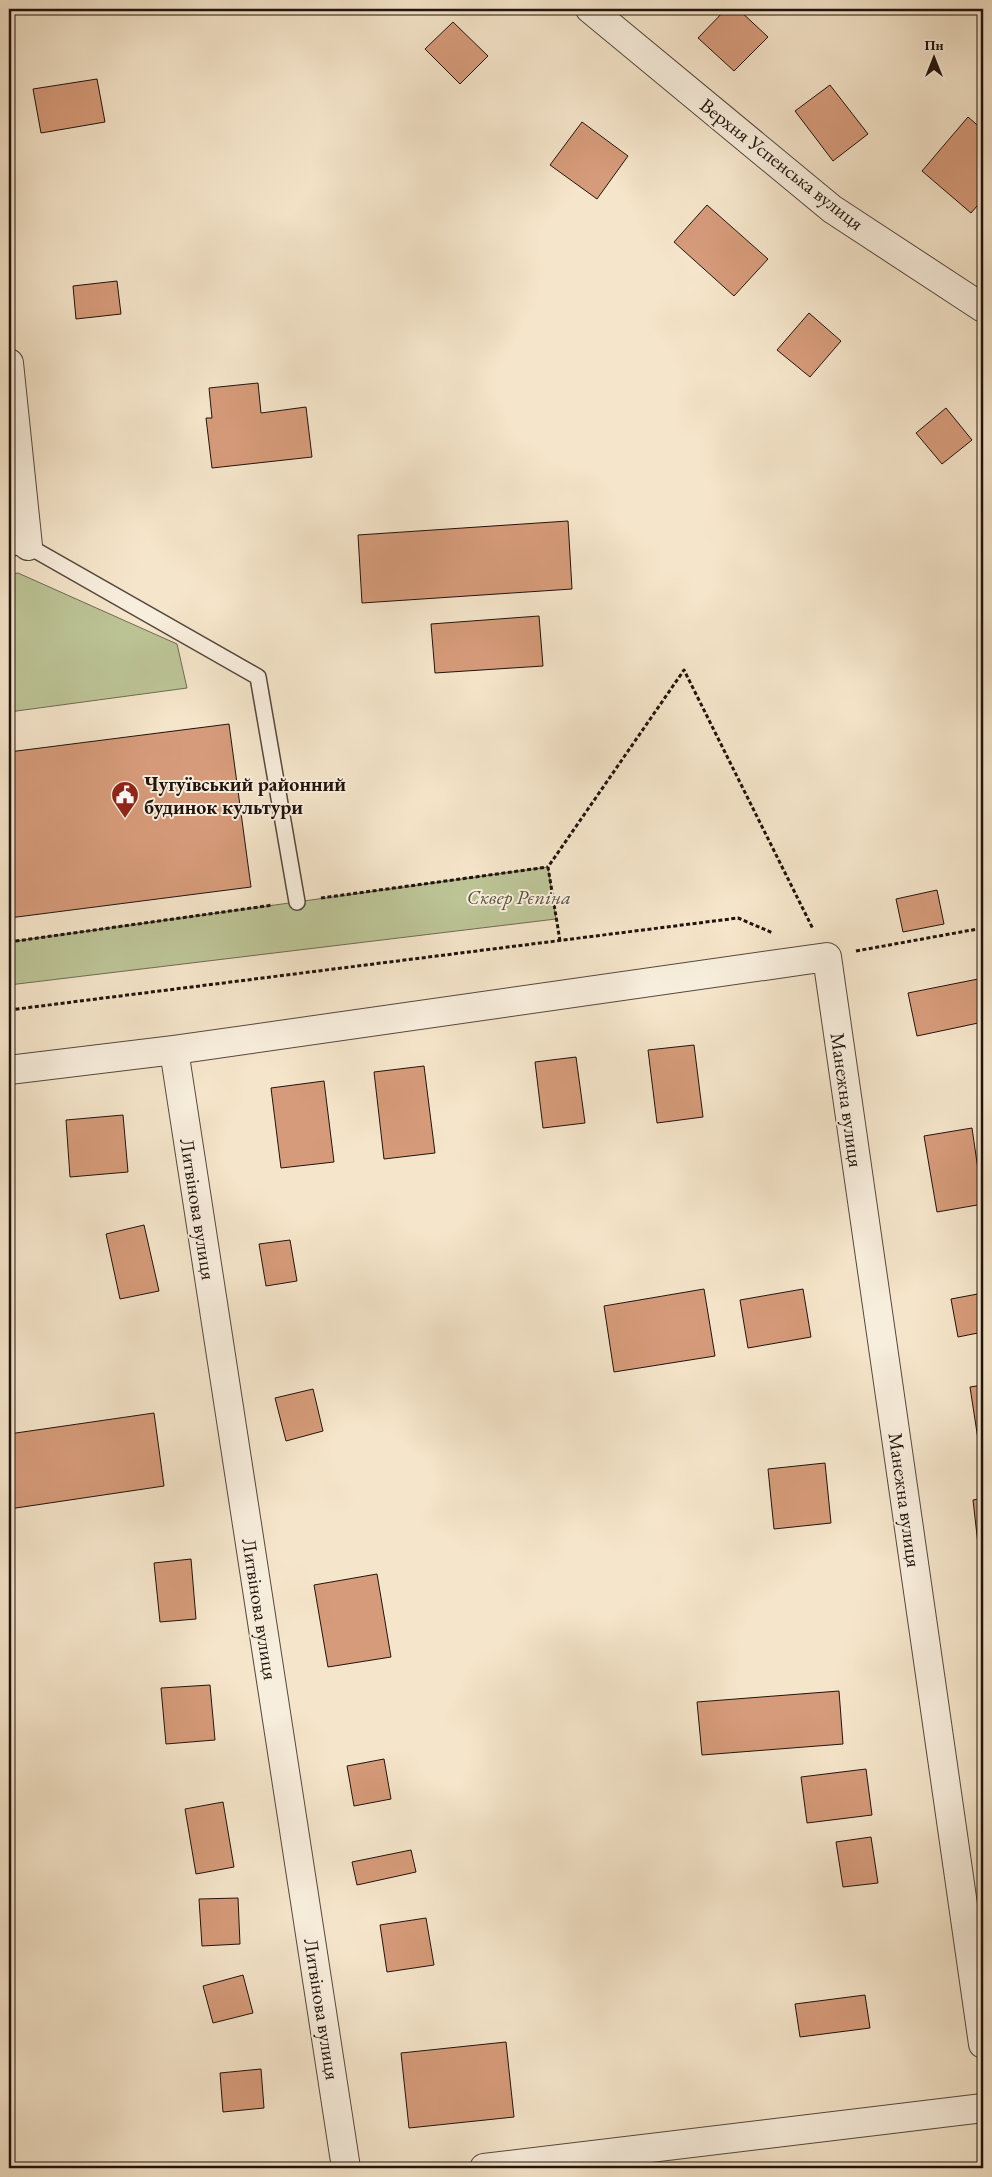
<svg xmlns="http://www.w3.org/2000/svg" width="992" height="2177" font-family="'EB Garamond',serif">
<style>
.green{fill:#bcc496;stroke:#6e6c52}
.building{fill:#d69b7a;stroke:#20130d}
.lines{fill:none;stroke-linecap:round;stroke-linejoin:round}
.lane-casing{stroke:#55483c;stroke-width:18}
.street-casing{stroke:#55483c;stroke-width:30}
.path{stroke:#20130d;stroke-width:3;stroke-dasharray:4 2.5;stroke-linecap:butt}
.lane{stroke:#f8eedd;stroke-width:15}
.street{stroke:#f8eedd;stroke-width:28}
.labels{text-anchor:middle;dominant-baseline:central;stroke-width:4;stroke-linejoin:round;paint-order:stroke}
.street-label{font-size:20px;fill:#20130d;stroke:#f8eedd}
.poi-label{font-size:20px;font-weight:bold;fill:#20130d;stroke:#f8eedd;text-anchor:start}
.park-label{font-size:20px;font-style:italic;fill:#57513d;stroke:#f8eedd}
</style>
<rect width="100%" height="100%" fill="#f5e5ca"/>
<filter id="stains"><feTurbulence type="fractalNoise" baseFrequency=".004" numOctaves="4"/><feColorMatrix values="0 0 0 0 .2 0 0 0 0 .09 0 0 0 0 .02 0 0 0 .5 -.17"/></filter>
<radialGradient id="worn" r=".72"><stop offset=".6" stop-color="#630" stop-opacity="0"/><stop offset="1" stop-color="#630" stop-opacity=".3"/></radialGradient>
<!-- green -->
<path class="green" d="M18 573 177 644 187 688 9 712V574Z
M548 867 556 919 9 985V942Z"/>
<!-- building -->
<path class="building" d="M726 9H738L768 37 734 71 698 38Z
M453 22 488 56 460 84 425 49Z
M97 79 105 122 41 133 33 89Z
M830 85 868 134 833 161 795 111Z
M968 117 983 130V199L971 213 922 171Z
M582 122 628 156 597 199 550 165Z
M707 205 768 259 734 296 674 242Z
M117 281 121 314 76 319 73 286Z
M809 313 841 341 810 377 777 350Z
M258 383 261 413 306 407 312 457 212 468 206 418H212L209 388Z
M946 408 972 440 942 464 916 433Z
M568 521 572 589 362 603 358 535Z
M539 616 543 666 435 673 431 624Z
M229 724 251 887 9 918V752Z
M937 890 944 924 903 932 896 899Z
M983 978V1022L917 1036 908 993Z
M694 1045 703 1117 657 1123 648 1050Z
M576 1057 585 1123 543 1128 535 1062Z
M424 1066 435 1153 384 1159 374 1072Z
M324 1081 334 1162 281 1168 271 1088Z
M123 1115 128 1172 70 1177 66 1120Z
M972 1128 983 1204 937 1212 924 1136Z
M144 1225 159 1291 120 1299 106 1234Z
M290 1240 297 1281 266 1286 259 1244Z
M704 1289 715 1356 614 1372 604 1306Z
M803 1289 811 1337 748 1348 740 1300Z
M983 1293V1332L958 1337 951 1299Z
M983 1385V1472L970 1387Z
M313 1389 323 1431 286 1441 275 1398Z
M154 1413 164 1486 9 1509V1434Z
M825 1463 831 1523 774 1529 768 1469Z
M983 1498V1561L980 1562 973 1500Z
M191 1559 196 1619 160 1622 154 1563Z
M377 1574 391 1657 328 1667 314 1585Z
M210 1685 215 1740 166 1744 161 1688Z
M839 1691 843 1744 702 1755 697 1702Z
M384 1759 391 1799 354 1806 347 1766Z
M866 1769 872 1815 807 1823 801 1777Z
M223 1802 234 1867 196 1874 185 1809Z
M871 1837 878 1883 843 1887 836 1842Z
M411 1850 416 1872 357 1885 352 1862Z
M238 1898 240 1944 202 1946 199 1899Z
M426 1918 434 1965 387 1972 380 1925Z
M243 1975 253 2013 213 2023 203 1986Z
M865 1995 870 2028 800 2037 795 2004Z
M506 2042 514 2117 409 2128 401 2053Z
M261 2069 264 2108 223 2112 220 2073Z"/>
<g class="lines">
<defs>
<path id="lane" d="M9 548 28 546 258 677 297 902"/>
<path id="street" d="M590 9 832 209 983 308
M9 363 28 546
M174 1050 346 2168
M9 1070 174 1050 827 957 983 2044
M484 2168 983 2108"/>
</defs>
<!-- lane casing -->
<use href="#lane" class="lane-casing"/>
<!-- street casing -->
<use href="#street" class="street-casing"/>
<!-- path -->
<path class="path" d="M321 898 548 867
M560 941 548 867 684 670 813 929
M9 942 273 905
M856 951 983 928
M9 1010 738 918 773 933"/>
<!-- lane -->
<use href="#lane" class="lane"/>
<!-- street -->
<use href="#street" class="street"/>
</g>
<!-- icons -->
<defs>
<symbol id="civic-pin" viewBox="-11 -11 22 30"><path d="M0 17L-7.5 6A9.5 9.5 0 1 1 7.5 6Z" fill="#8f2418" stroke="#f8eedd"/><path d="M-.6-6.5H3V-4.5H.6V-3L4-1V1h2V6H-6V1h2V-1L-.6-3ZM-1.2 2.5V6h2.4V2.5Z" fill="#fff"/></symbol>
</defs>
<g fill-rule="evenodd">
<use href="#civic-pin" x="109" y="779" width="32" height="43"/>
</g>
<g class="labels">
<!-- street labels -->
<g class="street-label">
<text transform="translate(782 164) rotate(38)">Верхня Успенська вулиця</text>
<text transform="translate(847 1100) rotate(82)">Манежна вулиця</text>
<text transform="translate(198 1209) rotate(81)">Литвінова вулиця</text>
<text transform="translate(905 1500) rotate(82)">Манежна вулиця</text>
<text transform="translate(260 1609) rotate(81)">Литвінова вулиця</text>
<text transform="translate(322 2009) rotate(81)">Литвінова вулиця</text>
</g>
<!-- poi labels -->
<g class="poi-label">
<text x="144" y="784">Чугуївський районний<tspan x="144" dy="23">будинок культури</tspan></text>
</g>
<!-- park labels -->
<g class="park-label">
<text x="519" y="897">Сквер Рєпіна</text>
</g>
</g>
<!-- margin -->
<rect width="992" height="2177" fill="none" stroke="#f5e5ca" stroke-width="30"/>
<rect x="10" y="10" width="972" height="2157" fill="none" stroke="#20130d" stroke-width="2.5"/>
<rect x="15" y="15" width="962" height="2147" fill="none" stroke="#20130d"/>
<!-- north arrow -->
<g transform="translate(934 58)" stroke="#f8eedd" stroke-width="4" paint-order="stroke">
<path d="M0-4L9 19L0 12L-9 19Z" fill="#20130d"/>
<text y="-8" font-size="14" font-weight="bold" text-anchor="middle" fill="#20130d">Пн</text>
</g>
<rect width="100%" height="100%" filter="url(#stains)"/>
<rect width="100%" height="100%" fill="url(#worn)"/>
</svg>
